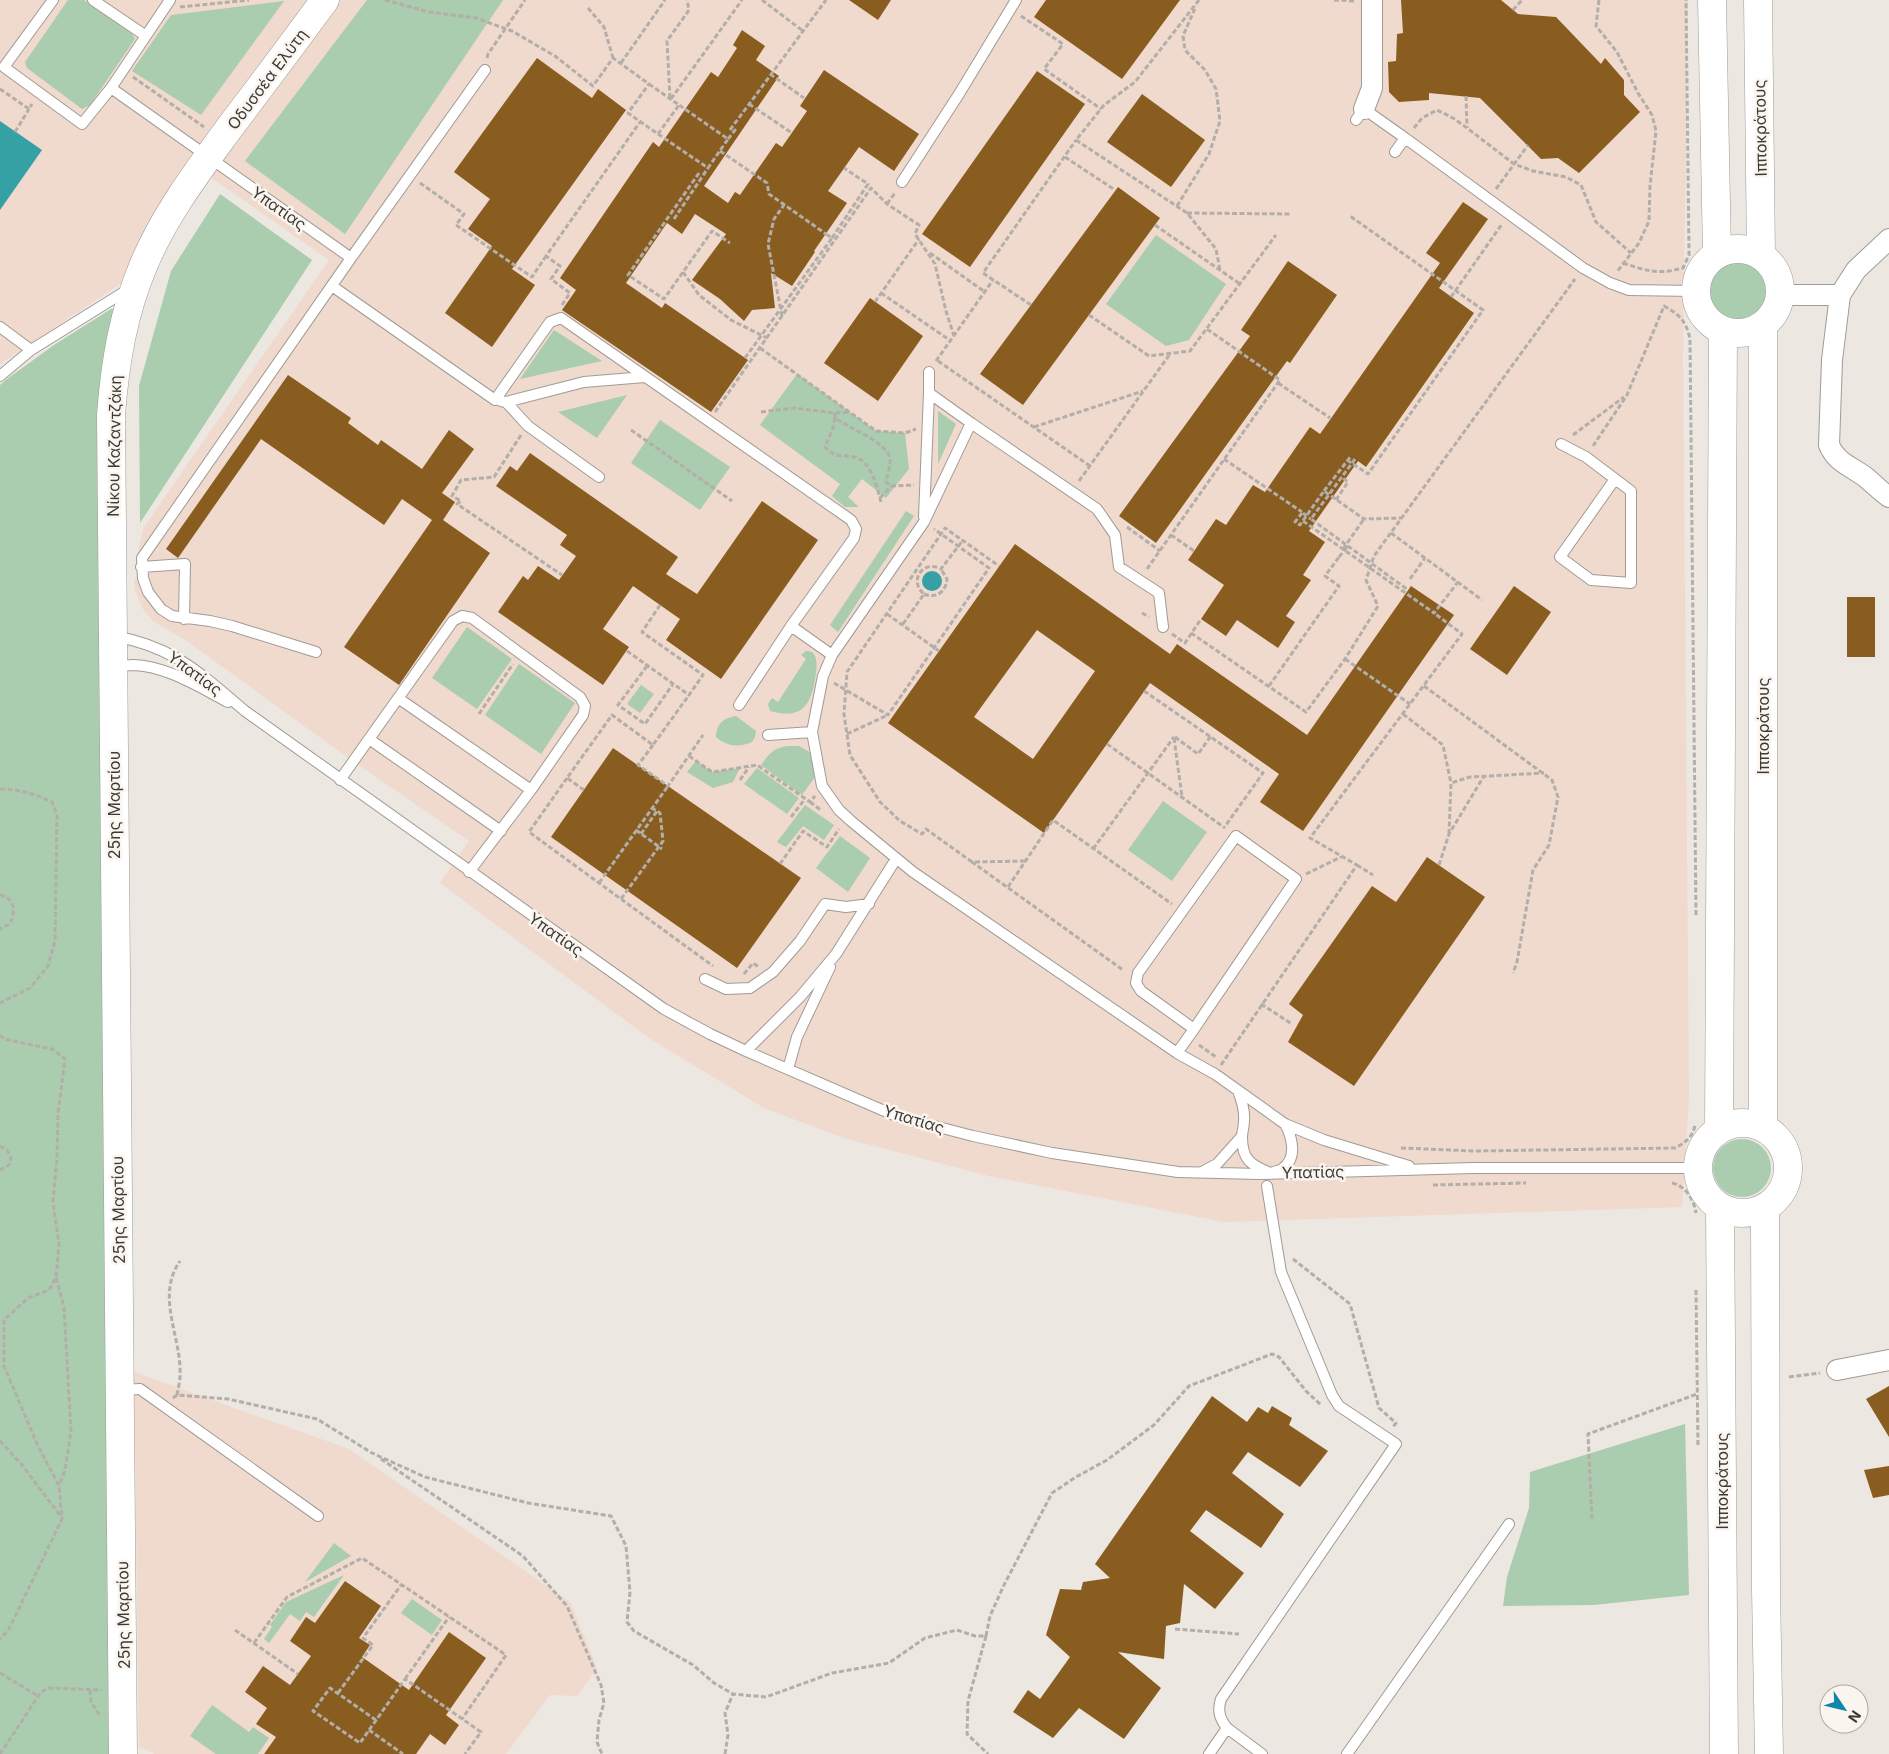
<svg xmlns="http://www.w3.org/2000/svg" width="1889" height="1754" font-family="Inter,sans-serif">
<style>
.education{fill:#f0d9cd}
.green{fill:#a9cdae}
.water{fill:#35a1a5}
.building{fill:#895d1f;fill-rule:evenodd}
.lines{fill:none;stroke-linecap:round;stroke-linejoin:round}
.lane-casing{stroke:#a09b95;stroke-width:12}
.street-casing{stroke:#a09b95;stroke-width:22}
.secondary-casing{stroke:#a09b95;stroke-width:29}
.path{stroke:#b3aea9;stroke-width:3;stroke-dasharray:5 2.5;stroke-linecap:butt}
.lane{stroke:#fff;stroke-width:10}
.street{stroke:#fff;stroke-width:20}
.secondary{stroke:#fff;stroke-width:28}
.path-bridge{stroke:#b3aea9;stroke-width:3;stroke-dasharray:5 2.5;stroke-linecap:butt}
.labels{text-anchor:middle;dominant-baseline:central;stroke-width:5;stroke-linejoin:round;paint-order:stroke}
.street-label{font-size:16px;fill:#3c3a37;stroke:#faf5ee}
</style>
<rect width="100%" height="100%" fill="#ece7e1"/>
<!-- education -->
<path class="education" d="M0 0H1688L1683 357 1689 1097 1682 1207 1224 1222 989 1176 844 1138 764 1108 649 1038 440 883 469 841 347 757 184 639 154 622 144 611 135 591 134 580 137 576 139 547 144 527 329 260 193 165 123 282 0 364Z
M134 1372 349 1449 570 1602 597 1668 577 1696 550 1695 506 1754H155L139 1747Z"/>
<!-- green -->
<path class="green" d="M68 0H84L132 34 135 39 90 105 82 109 27 68 25 62Z
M367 0H503L345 234 245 161Z
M284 1 201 115 132 71 171 15Z
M220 194 312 260 140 523 139 386 171 271Z
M1156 235 1226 284 1189 340 1166 346 1106 304Z
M1707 292a31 31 0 1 1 62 0a31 31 0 1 1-62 0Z
M111 309H116L113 1754H0V385L7 379 54 345Z
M554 330 602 361 520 379Z
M797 374 876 431 905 433 909 469 886 498 862 479 848 497 859 507H845L832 496 840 484 760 425Z
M627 395 597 438 558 412Z
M938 411 956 424 938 464Z
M660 420 730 467 700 510 631 463Z
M906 511 914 516 838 632 830 625Z
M467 627 512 659 477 709 432 678Z
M806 651C811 651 813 652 815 656 818 663 816 672 815 680 810 708 800 719 770 711L768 704 772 698 778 702 806 659 801 655Z
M519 664 575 703 541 754 485 715Z
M641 685 654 694 640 713 627 704Z
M736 716 756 731 755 737 752 742C739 748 726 746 716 737 716 724 723 718 736 716Z
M789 746H799L811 753 815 777 802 795 761 765C769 754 774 747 789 746Z
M696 761 712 772 740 768 733 782 713 788 687 772Z
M757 768 799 798 787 814 744 784Z
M1163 801 1207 832 1172 881 1128 850Z
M805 805 834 825 824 840 803 826 786 847 777 842Z
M840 836 870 858 848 892 816 868Z
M1713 1168a29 29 0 1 1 58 0a29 29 0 1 1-58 0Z
M1685 1424 1689 1595 1594 1605 1503 1606 1507 1577 1529 1508 1530 1472Z
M334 1543 351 1556 305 1582Z
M344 1575 314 1617 306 1612 300 1621 290 1614 269 1643 264 1639 272 1627 270 1625 286 1602Z
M412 1599 442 1620 432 1635 401 1613Z
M212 1705 249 1732 253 1727 269 1738 258 1754H216L190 1736Z"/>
<!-- water -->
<path class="water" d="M0 121 42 150 0 210Z
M922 581a10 10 0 1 1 20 0a10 10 0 1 1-20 0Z"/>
<!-- building -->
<path class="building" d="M849 0H891L878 20Z
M1046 0H1180L1122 79 1034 17Z
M1401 0H1501L1518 14 1556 17 1601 64 1605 58 1624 80V95L1640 112 1579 173 1558 158 1541 159 1480 98 1429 93V100L1399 102 1389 92 1388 62 1396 61 1397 34 1403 33Z
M742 30 765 46 756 60 779 76 704 186 728 203 735 192 740 195 776 143 782 147 807 111 800 106 824 70 919 134 894 171 859 147 828 191 847 203 814 251 815 252 792 286 771 273 775 308 752 310 744 321 720 299 692 280 726 234 695 214 682 234 667 223 626 283 662 308 665 303 748 360 711 412 562 310 576 290 560 278 653 142 659 147 711 72 718 77 737 48 733 45Z
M537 58 592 98 598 89 626 110 512 269 535 285 492 347 445 313 492 246 468 229 490 199 454 172Z
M1037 71 1085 104 970 267 922 234Z
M1142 94 1205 140 1171 187 1107 142Z
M1118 187 1160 218 1023 405 980 374Z
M1463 202 1488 219 1439 288 1474 313 1366 467 1358 461 1309 531 1325 542 1303 575 1311 580 1286 616 1295 622 1278 648 1237 620 1226 636 1201 619 1224 585 1188 560 1216 519 1226 525 1253 485 1265 492 1310 427 1320 434 1440 263 1426 253Z
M1288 261 1337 295 1290 363 1287 361 1156 543 1119 516 1250 336 1241 330Z
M870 298 923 336 878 401 824 363Z
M288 375 351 418 348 423 378 445 381 440 422 469 449 430 474 449 442 493 455 502 443 520 490 553 399 685 344 647 432 520 402 499 384 525 261 439 178 558 166 549Z
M530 453 678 557 666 574 697 594 762 501 818 540 721 679 666 640 680 619 633 586 603 629 629 647 603 685 498 612 523 576 528 580 538 566 559 580 576 556 560 545 567 535 496 486 510 466 517 471Z
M1015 544 1170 654 1177 644 1307 735 1411 586 1454 615 1303 831 1260 802 1279 774 1150 683 1044 833 888 723ZM1037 630 1095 671 1033 759 974 717Z
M1514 586 1551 612 1507 675 1470 649Z
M1847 597H1875V657H1847Z
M613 748 801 878 737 968 551 837Z
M1427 857 1485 897 1354 1086 1288 1042 1303 1015 1289 1004 1372 886 1396 902Z
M1889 1386V1437L1866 1399Z
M1212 1396 1247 1422 1258 1407 1268 1413 1272 1406 1292 1418 1289 1425 1328 1451 1300 1487 1248 1452 1232 1473 1284 1514 1261 1548 1206 1510 1190 1531 1244 1573 1215 1609 1184 1584 1180 1623 1166 1626 1164 1659 1118 1652 1161 1688 1124 1739 1079 1708 1053 1738 1013 1712 1028 1690 1040 1699 1070 1657 1046 1635 1060 1589 1081 1590 1083 1582 1110 1578 1095 1564Z
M1889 1466V1495L1873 1498 1864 1470Z
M345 1581 381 1606 359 1638 370 1645 362 1657 409 1690 449 1632 486 1658 446 1715 459 1725 445 1745 430 1734 416 1754H264L276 1737 256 1724 267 1708 245 1692 263 1666 290 1685 311 1656 290 1641 306 1617 315 1623Z"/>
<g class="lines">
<defs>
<path id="lane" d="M53 0 4 67 82 124 111 88 170 0
M93 0 146 36
M111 88 351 258
M1356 120 1364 109 1405 138
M1395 152 1405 138 1583 268 1610 283 1629 290 1695 291
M902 182 959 94 1016 0
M332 286 495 400 550 322 561 318 851 520 856 529 854 538 791 626 832 655 823 676 812 732 822 786 839 810 851 821 913 872 1177 1053 1215 1074 1285 1124 1324 1140 1409 1166
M0 327 31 350 129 289
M0 376 31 350
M501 401 506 402 528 426 599 477
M506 402 584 382 645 377
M971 423 1097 509 1115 535 1119 567 1159 593 1163 627
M1561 444 1586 457 1631 491V583L1591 580 1560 557 1615 479
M924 517 929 393
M141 567 185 564 184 619
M113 636C173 646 200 673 245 711L664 1009 710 1034 746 1051 896 1116 973 1136 1052 1153 1178 1172 1260 1174 1473 1168H1696
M316 652 232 626 210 621 172 616 161 609 148 592 143 578 142 558 351 258 485 70
M832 655 924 522 971 423 929 393V372
M113 667C120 666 127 665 133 665 167 666 199 687 228 702
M398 698 531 790
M739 705 791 626
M768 735 812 732
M369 739 453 621 462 616 472 618 580 697 585 706 583 715 531 790 469 872
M340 780 369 739 501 831
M705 979 726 989 750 988 773 972 800 941 825 904 846 907 869 904
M746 1051 800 997 836 954 896 859
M1177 1053 1194 1029 1296 879 1236 836 1138 973 1136 983 1141 991 1194 1029
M788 1069 797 1037 830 967
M1238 1091C1242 1101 1245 1111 1244 1121 1244 1127 1242 1132 1242 1137 1242 1160 1251 1165 1270 1173 1274 1172 1279 1171 1282 1169 1298 1158 1292 1137 1285 1124
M1202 1172 1217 1164 1242 1136
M122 1390 140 1389 318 1516
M1227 1728C1220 1719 1217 1711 1221 1699L1396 1444 1339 1406 1332 1395 1281 1272 1267 1186
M1209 1754 1227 1728 1262 1754
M1347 1754 1509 1524"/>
<path id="street" d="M1364 109 1372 88V0
M1779 295H1840L1856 270 1889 239
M1840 295 1832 360 1829 445C1836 462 1850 466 1864 476 1873 483 1880 491 1889 497
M1837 1370 1889 1360"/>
<path id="secondary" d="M1712 0 1717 254
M1758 0 1761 256
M1696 291a42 42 0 1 1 84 0a42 42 0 1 1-84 0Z
M1698 1168a45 45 0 1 1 90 0a45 45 0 1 1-90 0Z
M1763 1127V325
M1719 1129 1723 331
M1720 1208 1724 1754
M1765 1209 1766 1590 1769 1754
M123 1754 111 415C115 363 123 313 144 264 165 214 198 171 230 127 262 85 294 42 325 0"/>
</defs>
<!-- lane casing -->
<use href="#lane" class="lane-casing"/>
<!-- street casing -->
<use href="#street" class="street-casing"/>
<!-- secondary casing -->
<use href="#secondary" class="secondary-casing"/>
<!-- path -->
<path class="path" d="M385 0 429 12 476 18 512 31 555 56 593 86 613 58 649 84
M762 0 803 31
M1199 0 1135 82 1104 105 1076 140 1187 213 1216 249 1220 270
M1334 0 1355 1
M1599 0 1596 26 1617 52 1638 93 1652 115 1656 131 1650 186 1649 221 1639 243 1617 272
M180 7 249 0
M588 8 604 27 613 58
M1513 10 1522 0
M1021 16 1063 44 1044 69 1101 109
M487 58 488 54 525 0
M621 63 665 0
M770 74 804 98
M133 77 204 127
M649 84 679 105 658 134 628 113Z
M0 89 29 109 32 104
M1466 96 1467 128
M670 98 667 41 689 10 687 0
M671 99 742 0
M749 104 792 133
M1414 128 1422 118 1437 110 1453 118 1467 128 1514 164 1533 171 1566 177 1581 185 1596 222 1631 253
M730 130 826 0
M15 132 29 109
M658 134 708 168 728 139 679 105
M728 139 735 130 731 127
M720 151 767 183 769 194 826 234
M1065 157 1115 190
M699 173 628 275 664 299 712 231 730 243
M420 183 464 214 456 225 532 277 546 256
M1496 189 1528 145
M887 204 895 193
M1177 206 1209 154 1220 121 1216 89 1205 70 1185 50 1183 36 1196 6
M1187 213 1290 214
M674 219 708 168
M1155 225 1240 284
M930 253 985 292
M1623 263C1648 271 1657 275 1683 268L1689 255 1686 0
M683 272 699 295 731 320 767 338
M881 293 951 341
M1451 297 1502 224
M875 302 919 239
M562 305 570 293 551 279 560 266 546 256 640 122
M1031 305 983 273 1076 140
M1089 315 1149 356 1190 351 1276 235
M782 316 768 244 774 219 784 205
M760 348 876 431 905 433 916 429
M936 361 993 280
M938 361 1090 466
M1278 383 1330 418
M715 412 871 188 887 204 919 225 915 234 935 264 946 311 954 336
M761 412 794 408 835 413 848 412
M835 413V418C849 428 886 442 890 458 891 465 887 475 886 482L891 486 914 485
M835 418 833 428 825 447C837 459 839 454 854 457 871 460 877 487 881 502
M1034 427 1143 391
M631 430 732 501
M521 435 494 477 461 480 452 496 461 501 457 504 562 575
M1573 435 1624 397
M1593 446 1627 395 1664 306C1680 315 1686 321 1690 339L1696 916
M1224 459 1302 512
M1347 460 1368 474 1483 310 1350 216
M1079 481 1170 354
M1324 491 1351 456
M880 498 891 486
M1336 500 1348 482 1341 477
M1302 513 1295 522 1300 525 1324 491 1364 519 1401 518
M1309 518 1311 519
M1303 521 1434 613 1458 582
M1127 527 1160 551
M1391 533 1482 600
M1171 535 1194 551
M1347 547 1348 546
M1343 549 1364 519
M1147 569 1280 380 1207 329
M1410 579 1425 558
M924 594C936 599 946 592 947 579L941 569
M1142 613 1149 617
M887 614 939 651
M903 624 924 594C908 581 923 559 941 569L963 540
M1191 633 1306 712 1345 659 1378 606 1366 580 1374 556 1575 279
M1172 634 1185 643 1201 619
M627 651 689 695 703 675 642 632 660 605
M1345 659 1410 704
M647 666 618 705 645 724 673 684
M834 683 888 715 989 568 934 529
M1269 686 1339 586 1325 576 1339 557
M1424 686 1552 780 1558 797 1549 845 1533 870 1517 962 1513 973
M1144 691 1263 773 1226 825
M479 714 513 664
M1403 714 1443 745 1451 783
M847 734 888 715
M1175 737 1198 754 1211 736
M1174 738 1182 797
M1107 744 1225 828
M653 745 638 765 668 786 703 735
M689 756 712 772 757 765 810 802 815 796
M567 778 529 832 713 966
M740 780 749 767
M0 789C19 789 35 794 52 802L57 815 55 941 48 966 30 988 0 1003
M584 790 567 778 612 715 653 745 689 695
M810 802 822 811
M791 817 805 799
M636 830 662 849
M641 834 657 811
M1449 834 1451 783 1470 777 1544 773
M1093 849 1174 737
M1025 861 972 862 1123 970
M972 862 926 829 922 834 900 821 880 802 850 755 844 714 847 672 945 528 999 566
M780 864 803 831 827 847 839 829
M1357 865 1373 875
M1439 865 1449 834 1484 776
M1306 874 1341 857
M599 883 668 786
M1008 887 1053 820 1172 904
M0 895C15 898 16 912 10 924L0 929
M621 899 663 841 660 813 652 808
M744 974 753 963 759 967
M1261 1004 1292 1024
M0 1035 4 1039 52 1049 65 1059 58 1113 57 1158 53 1202 59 1244 56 1278 49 1290 28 1298 4 1320V1366L37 1444 59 1486 62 1519 9 1629 0 1639
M1199 1045 1216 1057
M1221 1065 1357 865 1310 838 1462 634 1434 613
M0 1146 7 1150 11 1158 9 1165 0 1170
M1401 1148 1475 1151 1675 1148C1685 1143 1693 1137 1695 1125
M1672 1183C1686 1186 1694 1200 1696 1213
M1433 1185 1526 1183
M1293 1259 1350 1304 1379 1408 1396 1423 1393 1427
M56 1278 64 1307 71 1431 65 1470 59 1486
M1696 1290 1698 1446
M1789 1377 1820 1373
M177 1395C178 1389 180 1382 180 1376 182 1337 155 1297 180 1261
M173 1398 177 1395 228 1399 317 1419 372 1453 425 1477 528 1503 611 1516 626 1546 630 1592 627 1622 634 1631 693 1665 714 1683 733 1694 766 1697 832 1673 889 1663 925 1638 957 1630 975 1636H986L990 1616 1004 1585 1052 1493 1076 1477 1107 1460 1154 1425 1189 1386 1272 1354 1279 1357 1306 1391 1321 1405
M0 1441 22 1465 62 1518
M381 1459 523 1556 567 1606 601 1685 604 1703 599 1720 597 1742 602 1754
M1592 1519 1588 1434 1697 1394
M1175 1629 1239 1634
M235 1630 298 1674
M986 1636 968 1701 967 1734 988 1754
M254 1643 287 1597 362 1558 506 1655 462 1719
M0 1673 38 1696
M405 1679 449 1617
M90 1690 91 1702 100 1716
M338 1693 373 1645 363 1638 401 1585
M376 1720 330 1688 313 1711 360 1743 405 1679 481 1732 465 1754
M369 1730 403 1754
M0 1754 41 1692 49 1688 102 1690
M725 1754 728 1735 725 1713 733 1694"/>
<!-- lane -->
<use href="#lane" class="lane"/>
<!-- street -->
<use href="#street" class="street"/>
<!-- secondary -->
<use href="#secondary" class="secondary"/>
<!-- path-bridge -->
<path class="path-bridge" d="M832 238 868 184 844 168
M745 358 832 238 826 234
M1355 459 1311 519 1408 590
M1303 513 1309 518
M1339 557 1347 547"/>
</g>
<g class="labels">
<!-- street labels -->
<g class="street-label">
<text transform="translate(267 79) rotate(-53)">Οδυσσέα Ελύτη</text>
<text transform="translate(1760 128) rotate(-91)">Ιπποκράτους</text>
<text transform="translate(279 208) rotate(35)">Υπατίας</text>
<text transform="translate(114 446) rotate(-89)">Νίκου Καζαντζάκη</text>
<text transform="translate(195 673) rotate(36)">Υπατίας</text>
<text transform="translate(1763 726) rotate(-90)">Ιπποκράτους</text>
<text transform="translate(114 805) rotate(-90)">25ης Μαρτίου</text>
<text transform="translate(556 934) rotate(35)">Υπατίας</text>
<text transform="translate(914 1119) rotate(17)">Υπατίας</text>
<text transform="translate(1313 1172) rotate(-1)">Υπατίας</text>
<text transform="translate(118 1210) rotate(-91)">25ης Μαρτίου</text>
<text transform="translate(1722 1481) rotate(-90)">Ιπποκράτους</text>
<text transform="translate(123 1615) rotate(-91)">25ης Μαρτίου</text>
</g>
</g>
<!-- north arrow -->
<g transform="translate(1844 1709) rotate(125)"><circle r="24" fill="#faf5ee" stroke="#aeaaa5"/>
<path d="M0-4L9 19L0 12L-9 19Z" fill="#1185ab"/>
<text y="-8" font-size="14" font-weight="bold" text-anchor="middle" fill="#3c3a37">N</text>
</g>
</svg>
